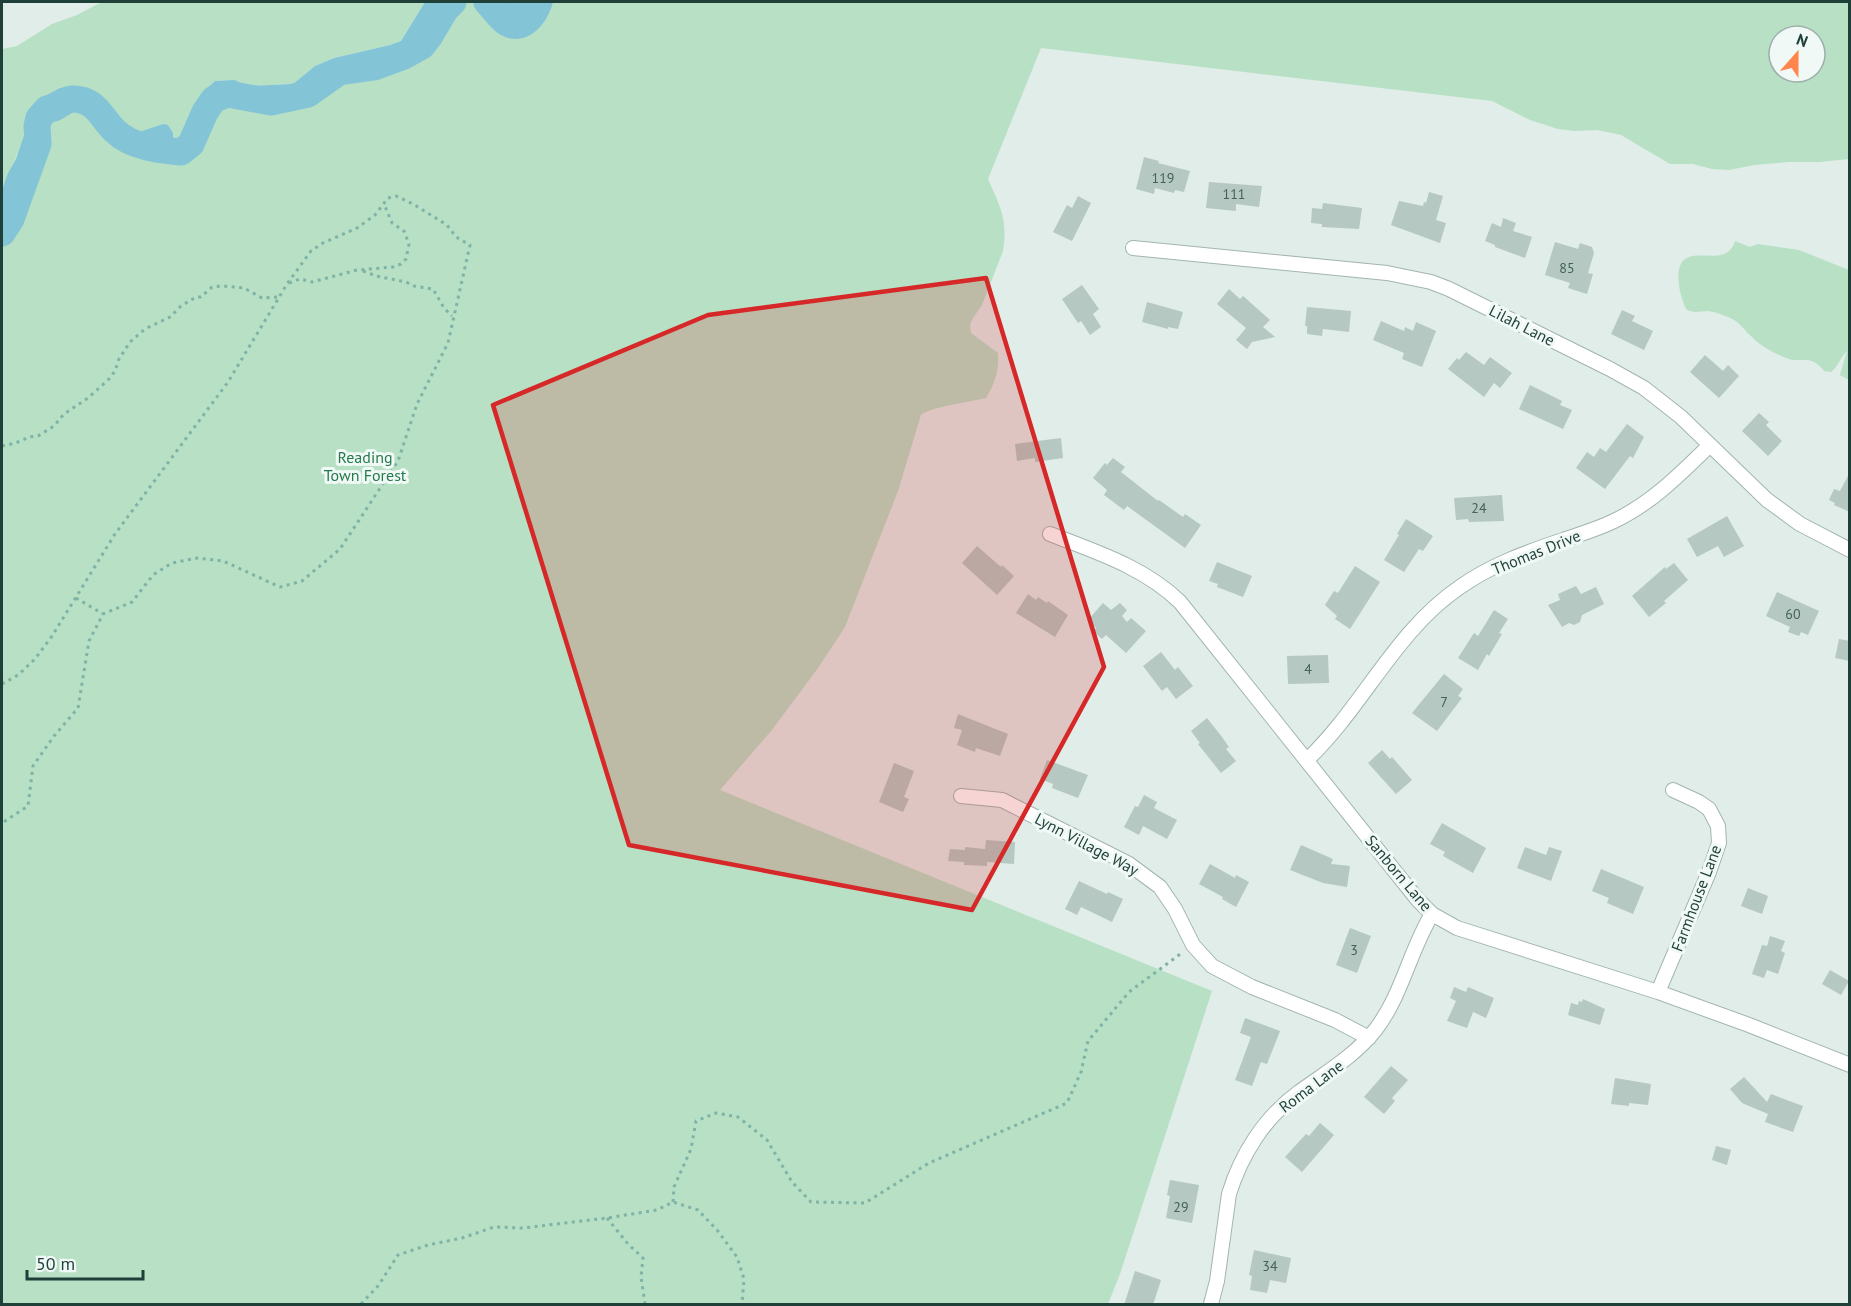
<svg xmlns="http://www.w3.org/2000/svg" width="1851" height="1306" font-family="'PT Sans',sans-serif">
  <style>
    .green { fill: #b7e0c5; fill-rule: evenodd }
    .water { fill: #83c4d7 }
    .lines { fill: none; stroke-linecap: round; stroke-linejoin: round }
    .river { stroke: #83c4d7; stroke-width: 27 }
    .building { fill: #b5c8c1 }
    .street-casing { stroke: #a2b5b0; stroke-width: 16 }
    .path { stroke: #7eb3a6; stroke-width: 3; stroke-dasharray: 3 4.5; stroke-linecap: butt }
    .street { stroke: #fff; stroke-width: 14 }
    .marked { fill: #d62828; fill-opacity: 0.2; stroke: #d62828; stroke-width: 4.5; stroke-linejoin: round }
    .labels { text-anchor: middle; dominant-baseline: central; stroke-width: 6; stroke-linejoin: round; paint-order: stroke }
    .number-label { font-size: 14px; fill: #44615b }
    .street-label { font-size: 16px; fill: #1f3f39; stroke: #f1f9f6 }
    .park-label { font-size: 16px; fill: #257a4c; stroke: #f1f9f6 }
  </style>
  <rect width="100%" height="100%" fill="#e0ede8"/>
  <!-- green -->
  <path class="green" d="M102 2H425L401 41 390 45 334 58 315 66 293 84 247 86 235 80 215 81 201 94 192 111 187 134 181 143H176L173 133 163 124 134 134 119 123 103 101 89 88 76 86 60 88 25 123C25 145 9 170 2 190V49L17 46 52 24 77 15Z
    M453 2H487L507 23 538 4 539 2H1849V159L1819 162H1788L1754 165 1729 170 1712 169 1693 164H1670L1621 135 1597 130 1574 131 1558 129 1530 120 1492 101 1041 48 988 179C1000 207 1008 218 1003 251L982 305 973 318 970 325 971 333 998 353C999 371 995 383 986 398 970 402 930 407 921 415L898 491 845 627 818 668 772 730 720 790 1212 991 1120 1274 1108 1304H2V233L11 219 38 144 37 126 43 111 51 109 67 99 80 100 94 106 114 130 181 152 198 130 205 112 214 99 228 94 243 96 308 94 339 72 374 67 404 56 422 46 429 37 445 10ZM1779 36H1815V72H1779Z
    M1735 241 1750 247 1758 244 1799 250 1849 270V380L1840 375 1847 351C1840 357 1839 366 1831 372L1824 371C1811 353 1800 364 1786 358 1774 353 1760 346 1751 336 1745 331 1741 324 1734 320 1727 316 1716 312 1708 311 1699 311 1694 314 1686 309 1680 296 1671 263 1689 257 1704 252 1728 264 1735 241Z"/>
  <!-- water -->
  <path class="water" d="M425 2H453L445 10 429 37 422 46 404 56 374 67 339 72 308 94 272 102 228 94 214 99 205 112 191 144 181 152C159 150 131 147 115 131 103 120 98 104 81 100 63 95 60 110 46 109L39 118 37 126 38 144 11 219 2 233V190L8 173 16 159 25 132 28 114 45 96 60 88 76 86 89 88 103 101 119 123 133 134 163 124 168 125 173 133 174 141 181 143 187 134 192 111 201 94 215 81 235 80 247 86 293 84 315 66 334 58 390 45 401 41Z
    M487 2H539C535 14 523 32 507 23 500 19 493 8 487 2Z"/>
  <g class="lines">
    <!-- river -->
    <path class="river" d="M487 2C493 8 500 19 507 23 523 32 535 14 539 2
      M2 233 11 219 38 144 37 126 39 118 47 109C60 110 63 95 81 100 98 104 103 120 115 131 131 147 159 150 181 152L191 144 205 112 214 99 228 94 271 102 308 94 339 72 374 67 404 56 422 46 429 37 445 10 453 2"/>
  </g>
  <!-- building -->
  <path class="building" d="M1144 157 1159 161 1158 163 1190 171 1184 192 1175 190 1174 193 1155 188 1154 194 1136 189Z
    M1209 182 1262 186 1259 207 1236 204V211L1206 208Z
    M1429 192 1443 196 1436 220 1446 223 1440 243 1391 225 1399 201 1423 206 1424 202 1426 203Z
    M1078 196 1091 203 1072 241 1053 232 1067 205 1072 208Z
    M1323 203 1362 208 1359 229 1322 227V224L1311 223 1312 208 1322 209Z
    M1503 218 1516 223 1513 231 1532 237 1525 258 1495 247V245L1485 241 1492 223 1501 227Z
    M1555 242 1578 249 1580 243 1592 247 1594 253 1588 273 1593 274 1587 294 1568 288 1570 283 1545 275Z
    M1082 285 1099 309 1093 314 1101 327 1090 335 1081 321 1078 323 1062 299Z
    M1229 289 1240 299 1243 296 1270 320 1263 327 1275 337 1252 342 1247 349 1236 340 1246 328 1217 304Z
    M1147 302 1183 312 1178 329 1168 327V329L1142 322Z
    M1307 307 1351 311 1349 332 1323 329 1322 336 1307 334V326H1305Z
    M1622 310 1635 316 1632 321 1653 331 1644 350 1611 334Z
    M1381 321 1404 331 1405 327 1413 331 1416 322 1436 331 1422 367 1402 359 1404 353 1373 340Z
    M1466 352 1484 365 1490 357 1512 373 1500 388 1494 383 1484 397 1448 369 1457 358 1459 360Z
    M1705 355 1723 371 1728 365 1739 376 1719 398 1690 372Z
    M1530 385 1562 401 1560 405 1572 410 1563 429 1519 409Z
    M1759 413 1769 422 1766 425 1782 441 1768 456 1742 431Z
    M1627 424 1644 437 1633 458 1630 456 1605 489 1576 468 1587 452 1594 457 1600 448 1606 452Z
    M1061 438 1063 458 1035 462V458L1017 461 1015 444Z
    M1113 458 1125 467 1121 472 1158 501 1159 500 1183 517 1185 514 1201 525 1185 548 1127 506 1124 510 1104 495 1107 490 1093 478 1105 463 1107 465Z
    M1850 472V512L1834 505 1835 503 1829 500 1834 489 1840 491Z
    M1502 495 1504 521 1469 522 1468 519 1456 520 1454 498Z
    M1727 516 1744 546 1724 557 1718 546 1697 557 1687 539Z
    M1406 519 1433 536 1423 551 1419 549 1404 572 1384 560 1399 535 1397 534Z
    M977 546 1001 567 1002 565 1014 576 997 595 962 563Z
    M1217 562 1252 576 1243 597 1217 587 1218 584 1209 581Z
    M1674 563 1688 580 1664 601 1666 603 1649 617 1632 596 1665 567 1666 569Z
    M1355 566 1380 582 1350 629 1335 619 1337 616 1325 605 1334 591 1338 593Z
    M1576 586 1581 594 1596 587 1604 604 1582 615 1580 622 1574 625 1569 623 1562 627 1548 605 1560 600 1558 594Z
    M1777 592 1819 611 1808 635 1801 632 1799 636 1788 632 1790 627 1766 616Z
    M1028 594 1036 600 1038 597 1047 603 1048 601 1068 615 1055 637 1016 613Z
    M1103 603 1111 610 1120 603 1127 610 1122 616 1127 622 1131 618 1146 631 1126 653 1106 635 1102 639 1093 631 1096 628 1088 620Z
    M1494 610 1508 619 1499 633 1502 634 1489 656 1487 654 1478 670 1458 658 1474 633 1478 636Z
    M1839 639 1850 641V661L1835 658Z
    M1161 652 1175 670 1178 667 1193 686 1176 699 1167 687 1162 691 1143 666Z
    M1328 655 1329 683 1288 684 1287 656Z
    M1444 674 1463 689 1458 696 1462 698 1437 731 1412 713Z
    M958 714 1008 734 1000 756 976 748 975 752 957 745 962 730 954 728Z
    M1207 718 1222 737 1229 747 1226 749 1236 761 1221 773 1198 744 1200 743 1191 731Z
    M1382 750 1390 759 1392 757 1412 780 1396 794 1368 763Z
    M1047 760 1088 775 1078 798 1052 788 1053 784 1040 779Z
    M894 763 914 771 904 797 909 799 903 812 879 802Z
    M1144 795 1157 802 1154 808 1177 820 1167 839 1143 826 1139 835 1124 827 1135 806 1138 807Z
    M1442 823 1486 848 1473 873 1443 856 1445 852 1430 844Z
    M986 840 1015 842 1014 864 987 862V866L964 865V862L948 861 950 849 965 850V847L985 849Z
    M1301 845 1333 859 1331 864 1350 866 1347 887 1323 883 1290 870Z
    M1525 847 1546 855 1549 847 1562 851 1551 881 1517 868Z
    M1210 864 1235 878 1236 875 1249 882 1236 907 1222 899 1223 897 1199 884Z
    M1601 869 1644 887 1633 914 1607 903 1609 898 1592 891Z
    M1079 881 1107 894 1108 892 1123 899 1112 922 1081 907 1077 915 1065 909Z
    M1748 888 1768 896 1762 914 1741 906Z
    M1350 928 1371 936 1357 973 1336 965Z
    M1770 936 1785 941 1781 951 1785 953 1778 974 1767 970 1764 978 1752 974 1762 945 1767 946Z
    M1830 970 1849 981 1841 995 1822 984Z
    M1454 987 1466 992 1468 987 1494 998 1486 1018 1473 1012 1467 1028 1447 1021 1456 1001 1450 998Z
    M1583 999 1605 1009 1600 1025 1568 1015 1571 1003 1578 1005 1579 1001 1582 1002Z
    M1245 1018 1280 1031 1267 1064 1261 1062 1252 1086 1235 1080 1251 1037 1240 1033Z
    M1391 1066 1408 1080 1392 1098 1395 1101 1384 1114 1364 1097Z
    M1744 1077 1767 1102 1771 1094 1803 1106 1793 1132 1765 1122 1768 1114 1742 1103 1730 1089Z
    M1615 1078 1651 1084 1648 1105 1629 1103V1106L1611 1104Z
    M1320 1123 1334 1135 1302 1172 1285 1157 1306 1134 1309 1136Z
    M1716 1146 1731 1150 1727 1165 1712 1160Z
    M1170 1180 1199 1185 1192 1223 1166 1218 1170 1196 1167 1195Z
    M1254 1250 1291 1258 1286 1283 1270 1280 1267 1293 1250 1290 1252 1276 1249 1275Z
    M1135 1271 1161 1280 1153 1305H1124Z"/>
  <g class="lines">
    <!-- street casing -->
    <g class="street-casing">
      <path id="street" d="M1133 248 1387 273 1431 282 1449 289 1610 369 1644 388 1681 417 1767 500 1800 524 1850 550
        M1050 534C1096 552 1144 567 1180 602L1417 899 1432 914 1457 928 1658 992 1749 1025 1850 1065
        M1307 760C1363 707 1395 631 1460 587 1491 565 1527 552 1563 540 1580 534 1598 529 1614 521 1652 503 1680 474 1710 445
        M961 796 1002 800 1129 864 1160 887 1175 909 1193 945 1212 966 1252 987 1335 1020 1369 1038
        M1658 992 1709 872 1719 843 1718 826 1709 809 1699 802 1673 790
        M1211 1304 1217 1281 1229 1194C1241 1155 1264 1118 1298 1093 1325 1073 1354 1057 1376 1029 1402 995 1410 950 1432 914"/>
    </g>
    <!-- path -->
    <path class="path" d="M363 271 376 276 406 282 414 286 433 289 444 308 452 316
      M289 283 300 279 312 282 357 270 393 267 401 264 406 259 409 244 404 231 392 223 384 204
      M2 446 16 443 29 437 38 436 54 426 64 414 88 398 109 379 115 371 119 359 130 342 145 329 170 317 181 306 196 297H201L212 287 223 286 244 288 262 298 279 297
      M76 598 103 614
      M2 684 18 675 35 659 52 636 115 534 228 382 287 284 311 251 323 243 357 228 375 215 388 198 396 196 413 204 447 225 456 237 470 245 448 343 417 404 398 461 340 549 302 581 280 587 223 561 197 558 172 563 153 575 132 602 103 614 89 641 78 708 54 736 33 766 28 806 2 823
      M673 1202 674 1187 691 1149 696 1121 716 1113 738 1117 767 1140 792 1182 811 1202 865 1203 929 1163 1067 1103 1081 1072 1088 1041 1129 992 1183 952
      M607 1218 628 1244 643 1258 641 1277 645 1304
      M361 1304 378 1286 398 1255 428 1245 462 1238 494 1227 523 1228 607 1218 657 1210 673 1202 698 1210 717 1230 737 1257 744 1279 742 1304"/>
    <!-- street -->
    <use href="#street" class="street"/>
  </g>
  <!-- marked area -->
  <path class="marked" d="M986 278 1104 667 972 910 629 845 493 405 708 315Z"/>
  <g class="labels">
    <!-- number labels -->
    <g class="number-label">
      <text x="1163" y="178">119</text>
      <text x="1234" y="194">111</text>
      <text x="1567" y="268">85</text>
      <text x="1479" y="508">24</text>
      <text x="1793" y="614">60</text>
      <text x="1308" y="669">4</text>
      <text x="1444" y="702">7</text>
      <text x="1354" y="950">3</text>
      <text x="1181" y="1207">29</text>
      <text x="1270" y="1266">34</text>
    </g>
    <!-- street labels -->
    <g class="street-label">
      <text transform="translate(1522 325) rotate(27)">Lilah Lane</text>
      <text transform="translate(1536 552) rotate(-22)">Thomas Drive</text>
      <text transform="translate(1087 844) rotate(28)">Lynn Village Way</text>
      <text transform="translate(1399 873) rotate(50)">Sanborn Lane</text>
      <text transform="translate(1696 898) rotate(-69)">Farmhouse Lane</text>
      <text transform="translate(1311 1086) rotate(-37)">Roma Lane</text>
    </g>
    <!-- park labels -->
    <g class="park-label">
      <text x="365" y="457">Reading<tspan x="365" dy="18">Town Forest</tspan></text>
    </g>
  </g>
  <!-- border -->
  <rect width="1851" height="1306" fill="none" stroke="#1f3f39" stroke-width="6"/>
  <!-- north arrow -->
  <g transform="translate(1797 54) rotate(21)"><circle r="28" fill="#f1f9f6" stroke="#9dafaa" stroke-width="1.5"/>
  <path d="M0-4.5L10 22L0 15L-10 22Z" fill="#ff854c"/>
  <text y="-9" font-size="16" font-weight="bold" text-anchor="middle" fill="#1f3f39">N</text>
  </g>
  <!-- scale -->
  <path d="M27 1270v9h116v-9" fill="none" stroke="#1f3f39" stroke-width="3"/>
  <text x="36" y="1270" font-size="18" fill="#1f3f39" stroke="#f1f9f6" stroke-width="4.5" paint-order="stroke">50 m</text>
</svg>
